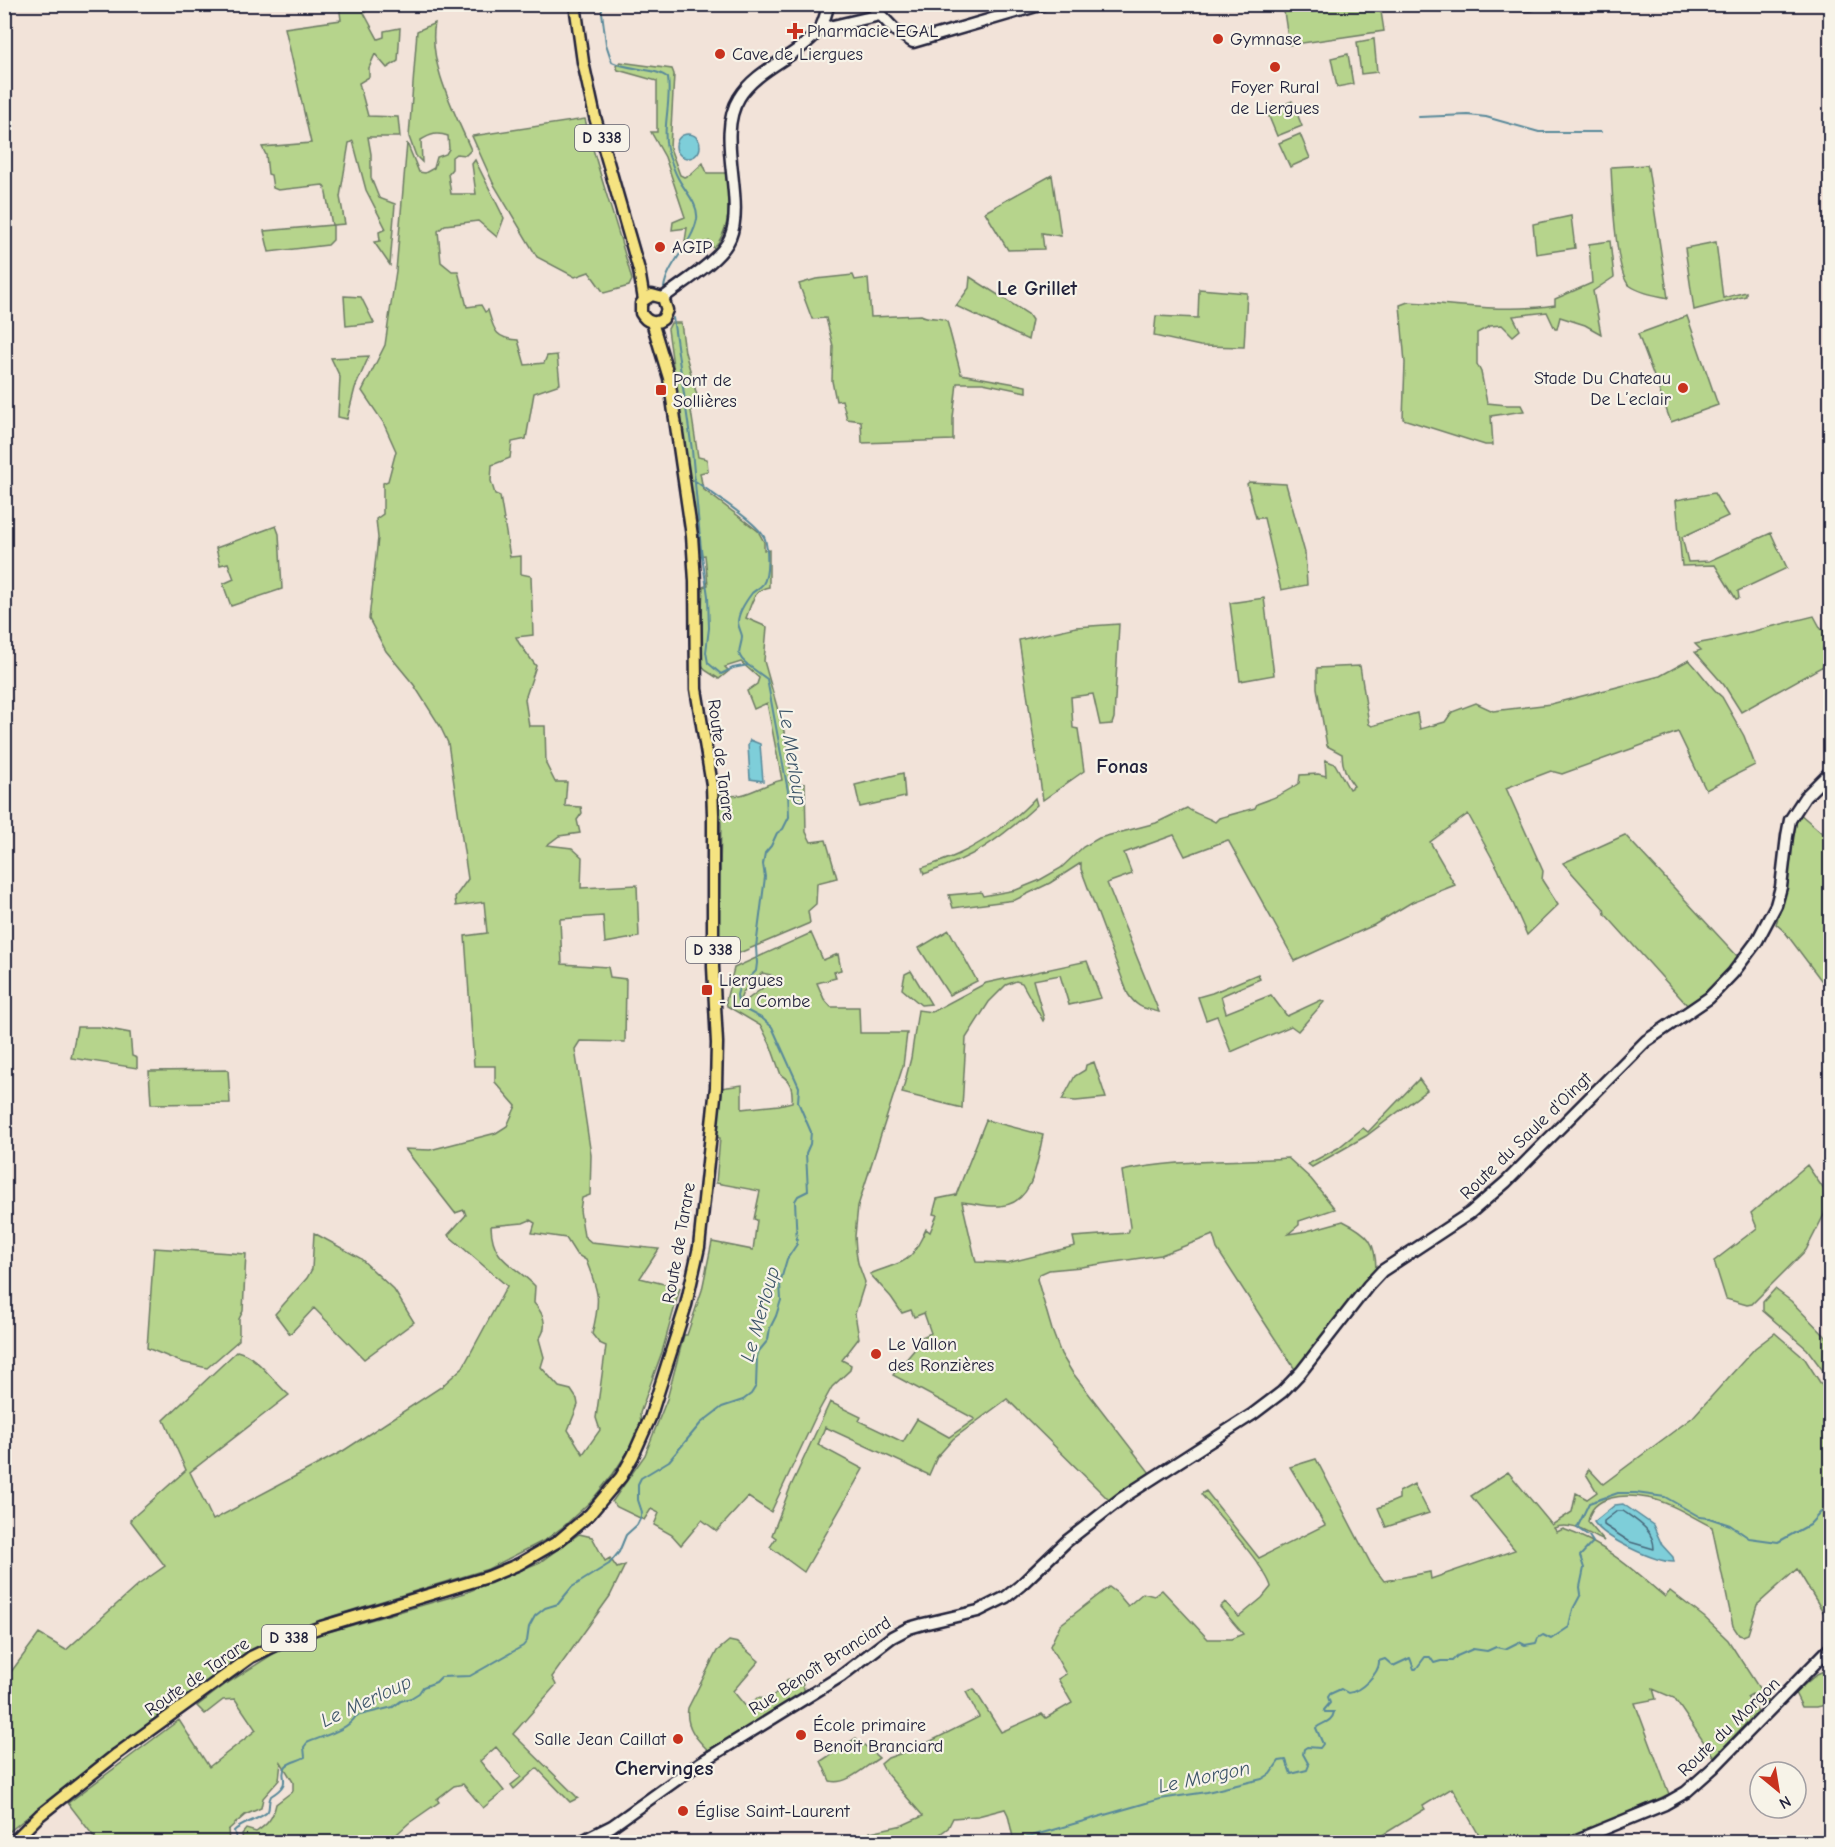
<svg xmlns="http://www.w3.org/2000/svg" width="1835" height="1847" font-family="'Comic Neue',sans-serif">
  <style>
    .green { fill: #b6d48c; stroke: #6c7b64; stroke-width: 1.5; fill-rule: evenodd }
    .water { fill: #7eced9; stroke: #59899a; stroke-width: 1.5 }
    .lines { fill: none; stroke-linecap: round; stroke-linejoin: round }
    .shore { stroke: #47677a; stroke-width: 1.5 }
    .stream { stroke: #59899a; stroke-width: 2 }
    .secondary-casing { stroke: #22223b; stroke-width: 15 }
    .primary-casing { stroke: #22223b; stroke-width: 15 }
    .secondary { stroke: #f7f3e8; stroke-width: 10 }
    .primary { stroke: #f5e381; stroke-width: 10 }
    .poi-dot { fill: #c8321e; stroke: #f7f3e8; stroke-width: 2 }
    .labels { text-anchor: middle; dominant-baseline: central; stroke-width: 4.5; stroke-linejoin: round; paint-order: stroke }
    .shield { fill: #f7f3e8; stroke: #62616f; stroke-width: 1.5 }
    .shield-label { font-size: 16px; font-weight: bold; fill: #22223b }
    .poi-label { font-size: 18px; fill: #22223b; stroke: #f7f3e8; text-anchor: start }
    .street-label { font-size: 18px; fill: #22223b; stroke: #f7f3e8 }
    .neighbourhood-label { font-size: 20px; font-weight: bold; fill: #22223b; stroke: #f7f3e8 }
    .water-label { font-size: 20px; font-style: italic; fill: #3e566a; stroke: #f7f3e8 }
    .quarter-label { font-size: 21px; font-weight: bold; fill: #22223b; stroke: #f7f3e8 }
  </style>
  <rect width="100%" height="100%" fill="#f2e3d9"/>
  <filter id="ink" filterUnits="userSpaceOnUse"><feTurbulence type="fractalNoise" baseFrequency=".0167" numOctaves="2"/><feDisplacementMap in="SourceGraphic" scale="12" xChannelSelector="R" yChannelSelector="G"/><feConvolveMatrix kernelMatrix="1 2 1 2 8 2 1 2 1" color-interpolation-filters="sRGB"/></filter>
  <g filter="url(#ink)">
    <!-- green -->
    <path class="green" d="M339 4 373 5 364 13 378 39 384 37V31L400 28 398 61 387 68 375 54 369 68V77L359 83 368 116 398 117 400 137H368L371 154V178L379 198 395 204 390 265 374 242 380 241 379 232 386 229 366 190 353 141 349 143 340 197 345 224 333 225V240L328 245 269 252 264 231 332 225 325 188 323 185 278 190 273 188 271 175 268 174 266 155 262 147 311 143 285 28 341 20Z
      M1283 5H1380L1384 31 1289 45Z
      M435 23C427 61 456 115 471 150L466 155 456 154 452 157V169L448 174 451 194H476L472 164 475 160 504 218 497 237 478 221 445 225 438 231 441 262 452 271H458L467 307 481 305 485 312 488 310C494 330 495 339 518 340L525 365 544 363 547 356 557 355 560 384 534 393 526 439 512 442 510 458 492 465 491 481 495 494 500 496 510 557 521 556V574L531 576 533 635 516 637 519 643 536 666 525 699 529 726H545L546 764 555 782H567L565 806 581 807 582 813 577 820 580 833 559 836 547 845 572 848 582 857 581 888 637 885 639 937 605 943 603 916 560 919 562 964 608 967 610 977 626 979 625 1042 580 1041 575 1049 591 1155 590 1195 582 1198 580 1210 584 1236 591 1242 659 1249 640 1278 680 1288 662 1352 640 1413 641 1425 629 1450 613 1474 592 1500 564 1526 545 1540 488 1569 333 1616 272 1641 235 1662 109 1752 5 1835V1680L39 1634 66 1650 138 1585 165 1566 130 1520 186 1470 164 1420 237 1351C258 1356 272 1381 289 1395L190 1472 213 1520 343 1451 441 1387 463 1367 507 1286 448 1235 466 1215 464 1210 455 1213 405 1149 430 1150 496 1133 507 1126 516 1106 495 1082V1066H474L465 936 487 933 484 902 456 906 455 897 468 879 448 743 440 726 414 685 386 651 369 619 378 538 376 519 383 514V483L388 481 396 451 383 422 362 391 385 345 396 271 407 143 419 172 425 173 434 168 437 157 446 154 449 149 448 136C437 132 431 134 421 140L422 162 416 156 409 137 417 31ZM530 1220 535 1223 532 1233 566 1238 576 1254 586 1260C599 1293 601 1299 592 1334L599 1343 606 1346 596 1418 600 1430 583 1454 568 1430 578 1405 577 1399 571 1390 559 1387 541 1367 544 1357 539 1339C549 1326 544 1314 534 1303L535 1286C514 1264 492 1262 491 1226L523 1223Z
      M1374 39 1377 72 1361 74 1357 42Z
      M1348 54 1353 84 1337 87 1331 58Z
      M620 62 672 69 674 74 670 148 680 175 684 177 690 175 703 163 707 173H726C729 203 733 223 714 249L709 241 699 248 685 241 687 228 672 230 673 222 685 217 665 157 651 132H657V81L618 70 616 66Z
      M1292 101 1302 126 1277 136 1267 112Z
      M585 119C598 173 618 226 632 280L629 286 604 293 589 272 575 277 537 257 493 183 472 136Z
      M1300 134 1310 158 1290 167 1279 143Z
      M1647 165 1648 168 1668 298C1655 295 1640 293 1629 285 1615 273 1612 188 1611 167Z
      M1052 175 1061 236 1042 233 1044 249 1008 250 985 212Z
      M1571 216 1575 248 1536 254 1533 224Z
      M1610 241 1614 277 1593 291 1601 334 1585 325 1560 317 1557 329H1555L1547 312 1513 316 1520 330 1513 336 1502 325 1490 326 1477 333V364L1481 372 1487 403 1507 405H1521L1524 411 1491 416 1493 445H1485L1403 419 1405 363 1400 305 1408 302C1456 304 1507 313 1555 305V299L1592 283 1589 244Z
      M1716 242 1723 298 1746 292V296L1694 310 1685 248Z
      M853 275 855 280 868 278 871 317 921 315C929 320 940 316 947 321L961 374 1026 386V392L983 383H957L953 418V440L862 443 861 421 847 419 842 400 836 401 832 381 833 346 826 318 812 319 799 284 816 279Z
      M970 277 1028 314 1032 320 1028 340 956 306 969 288Z
      M1199 289 1247 293 1244 347 1200 346 1154 336 1156 316 1198 318Z
      M344 296 361 297 374 323 346 326Z
      M1687 316 1718 405 1671 422 1638 334Z
      M671 323H681L685 352 698 399 690 404 698 457 707 459 708 471 700 473 703 489 758 531 764 542V550H769V587C753 589 751 606 746 618L767 627 764 661 791 756 789 782 805 784 806 832 811 842 826 840 837 878 817 883 816 904 808 911 810 923 723 960 718 956 721 825 719 794C745 801 759 785 782 780L767 703 754 709 747 691 757 684 759 678 741 662 725 667 729 671 719 679 705 670 700 661 703 587 708 585 705 555 699 556 668 329Z
      M369 356 355 388 347 419 338 417 340 377 331 358Z
      M1249 482 1286 484 1305 553 1307 585 1281 590 1264 518H1256L1247 484Z
      M1714 493 1728 516 1682 537 1688 562 1709 561 1771 533 1787 568 1738 591 1739 598 1736 599 1715 565 1682 566 1676 500Z
      M276 526 279 534 282 589 231 606 223 584 234 579 228 563 220 565 216 548Z
      M1264 598 1274 675 1240 681 1230 603Z
      M1814 616 1821 629 1826 631 1827 656 1830 657V689L1823 666 1741 712 1724 685 1695 652 1701 650 1695 644 1722 639Z
      M1119 624 1114 718 1112 724 1100 725 1093 694 1071 697 1073 728 1078 729 1084 771 1043 800 1019 640 1076 627Z
      M1689 660C1699 670 1712 689 1722 697L1744 736 1755 765 1706 790 1678 732 1562 774 1551 771 1506 788 1543 871 1542 880 1558 905 1527 935 1498 869 1468 814 1430 842 1455 885 1412 902 1374 925 1295 961 1228 840 1185 856 1174 835 1124 853 1132 874 1107 883 1159 1012C1144 1008 1137 1008 1128 994L1081 869V863L1050 883 1015 900 953 908 949 895 981 892 983 896 1016 890 1038 881 1061 868 1083 847 1099 838 1156 823 1187 808C1196 815 1206 816 1215 822L1219 818 1255 808 1257 804C1272 799 1286 793 1299 783L1300 775 1318 774 1326 776 1325 760 1335 764 1349 789 1354 786C1346 776 1342 767 1342 754L1327 746 1317 688V668L1360 666 1369 724 1372 726 1417 713 1420 729 1445 722 1452 712 1476 703 1493 711 1551 704 1660 676Z
      M903 773 905 797 860 807 855 785Z
      M1035 798 1037 805C998 841 975 857 924 874L922 868C936 863 950 859 963 852 987 840 1017 818 1035 798Z
      M1799 813 1830 840V992L1785 932 1776 924 1785 896 1789 854 1793 828Z
      M1625 835 1739 958 1705 995 1688 1006 1605 914 1604 909 1563 863Z
      M949 930 977 981 949 995 919 948Z
      M811 933 823 960 838 954 841 970 834 972 836 978 817 983 824 999 831 1007H859L860 1033H907L903 1066 858 1206 855 1236 856 1251 858 1263 865 1282 855 1314 859 1338 842 1360 851 1365 850 1370 832 1387 816 1416 771 1512 748 1497 717 1531 702 1520 681 1545 672 1535 654 1525 659 1513 651 1509 644 1520 617 1507 612 1502 645 1455 667 1399 684 1335H687L702 1290 712 1242 753 1250 757 1220 754 1219 760 1191 716 1183 720 1138 716 1137 721 1088 742 1085V1109L779 1105 792 1102C793 1090 791 1081 781 1075L770 1044 761 1026 727 1006 726 1000 734 968ZM762 973 771 975 764 987 744 1002 740 1000 743 992Z
      M1087 961 1101 998 1069 1005 1060 975 1033 980 1044 1019 1043 1021 1022 983 1016 981 1006 985 989 1002 966 1038 962 1108 902 1093 911 1058 918 1010 932 1012 986 983Z
      M911 971 931 1004 921 1005 902 989 905 974Z
      M1258 974 1260 979 1221 996 1226 1013 1271 995 1287 1016 1321 1000 1324 1002 1298 1031 1291 1026 1231 1052 1217 1016 1206 1020 1198 997 1212 993Z
      M77 1027H99L130 1033 132 1056 137 1058V1068L71 1058Z
      M1094 1062 1106 1098 1076 1101 1062 1100 1075 1076 1085 1070 1086 1065Z
      M228 1070 230 1103 151 1104 149 1071Z
      M1419 1079 1427 1090 1366 1136 1312 1167 1308 1164 1338 1148 1363 1128 1368 1132Z
      M986 1120 1043 1135C1037 1161 1034 1204 1000 1206 988 1207 974 1203 962 1202L976 1262 1007 1263 1075 1246 1073 1237 1128 1233 1130 1227 1122 1171C1176 1159 1232 1162 1288 1158L1311 1179 1335 1209 1299 1221V1225L1288 1234 1307 1231 1343 1221C1369 1234 1376 1242 1376 1271L1296 1371 1217 1249 1213 1235 1161 1255 1081 1267 1049 1270 1040 1274 1037 1279 1052 1330 1061 1354 1072 1372 1150 1473 1110 1501 1007 1399 953 1439 937 1457 929 1475 825 1427 818 1445 863 1469 804 1572 770 1547 776 1538 772 1535 790 1488 830 1402 861 1417 859 1421 903 1442 917 1419 949 1437 975 1419 893 1375 921 1342 920 1338 931 1333 924 1313 914 1317 911 1310 902 1313 891 1297 870 1274C906 1259 909 1267 926 1229L930 1232 937 1215 933 1214 937 1199 956 1195Z
      M1807 1165 1827 1194 1829 1205 1806 1250 1752 1304 1747 1305 1726 1299 1714 1261 1757 1228 1751 1213Z
      M314 1233 360 1258 394 1290 414 1322 364 1359 314 1308 290 1334 275 1314 307 1278 312 1269Z
      M154 1248 246 1254 243 1311 239 1319V1340L207 1368 181 1362 147 1348Z
      M1775 1289 1791 1301 1828 1339 1830 1337V1380L1807 1349 1763 1311V1302Z
      M1775 1333 1805 1359 1830 1398V1522L1829 1524 1830 1526V1623L1797 1569 1757 1605 1748 1634 1743 1636 1739 1635 1733 1626 1712 1527C1692 1517 1670 1502 1648 1498 1626 1494 1591 1494 1588 1522L1604 1541C1589 1534 1571 1521 1554 1528L1557 1532 1563 1529C1602 1542 1634 1570 1665 1597L1670 1591 1704 1617 1728 1640 1768 1702 1760 1708 1752 1694 1747 1697 1757 1712 1714 1757 1674 1698 1653 1689 1656 1699 1635 1703 1669 1794 1600 1826 1556 1842H1483L1452 1788 1423 1806 1425 1809 1371 1842H1014L1008 1815 1005 1809 978 1816 953 1818 948 1828 929 1842C909 1839 890 1843 871 1836L870 1832 903 1825 923 1816 886 1773 881 1764 888 1758 919 1747 979 1717 966 1692 974 1689 1001 1732 1042 1714 1046 1718 1072 1703 1058 1679 1066 1674 1050 1646 1060 1625 1109 1587 1117 1593 1128 1606 1143 1593 1154 1596 1162 1590 1208 1639H1231L1243 1634 1220 1607 1225 1602 1239 1617 1262 1598 1271 1587C1268 1570 1215 1511 1201 1494L1206 1491 1259 1558 1325 1525 1290 1467 1316 1459 1371 1564 1384 1581 1430 1572 1431 1579 1515 1550 1471 1496 1508 1472 1552 1525 1572 1512 1576 1493 1587 1499 1597 1492 1586 1474 1589 1469 1603 1484 1693 1417 1755 1348Z
      M1414 1484 1429 1513 1386 1527 1378 1508 1399 1499V1492Z
      M579 1534 592 1537 605 1561 610 1558 617 1568 625 1565 610 1596 552 1677 556 1685 513 1734 578 1798 570 1802 537 1768 514 1789 511 1785 521 1777 496 1747 480 1761 504 1791 483 1808 463 1784 454 1786 437 1799 439 1802 409 1823 388 1842H243L242 1834 246 1829 256 1832C268 1824 273 1818 276 1804L293 1791V1782L281 1762 279 1780 263 1798 261 1808 245 1815 228 1830 229 1842H98L68 1803 179 1720 209 1767 256 1730 235 1699 223 1700 205 1714 197 1706 226 1684 273 1654 304 1639 465 1593 540 1562Z
      M729 1641 738 1643 759 1661 733 1691 747 1708 757 1698 769 1699 782 1688 788 1679 802 1681 805 1693 710 1752C697 1740 685 1727 688 1708L717 1651Z
      M1830 1668V1704L1817 1707H1802L1795 1693 1817 1674Z
      M856 1738 879 1758C866 1766 846 1786 830 1781L821 1761Z"/>
    <!-- water -->
    <path class="water" d="M676 146a12 12 0 1 1 24 0a12 12 0 1 1-24 0Z
      M750 740 760 744 763 781 750 779 748 745Z
      M1623 1504 1653 1525 1662 1545 1673 1557 1674 1562C1654 1562 1604 1538 1594 1522L1615 1505Z"/>
    <g class="lines">
      <!-- shore -->
      <path class="shore" d="M1617 1511H1623C1637 1521 1654 1530 1654 1549L1630 1542 1604 1525V1521Z"/>
      <!-- stream -->
      <path class="stream" d="M601 4 606 44 612 62C628 70 657 68 668 78 672 104 660 131 669 156 672 163 674 171 678 178 684 190 699 204 697 219 692 245 667 264 664 288
        M1419 117 1468 115 1486 117 1539 132H1601
        M694 480C709 492 759 523 765 539 768 550 769 575 763 584 760 588 755 590 752 593 746 601 738 612 738 622 738 627 741 631 742 636 742 649 733 653 747 664
        M237 1842 234 1831C241 1823 264 1818 268 1811 270 1806 268 1801 271 1796 295 1781 277 1777 286 1766 291 1761 299 1761 305 1757L304 1747 307 1743C322 1736 347 1731 356 1716L393 1707 401 1701 411 1698 419 1693 423 1687 436 1682 441 1677 470 1676 523 1646 527 1641 529 1627 535 1616 545 1608 558 1604 572 1587 609 1564 619 1552 626 1535 637 1525 640 1519 642 1512 638 1500V1484L641 1478 669 1461 701 1423 722 1407 743 1400 751 1394 756 1386 757 1357 759 1351 768 1340 770 1328 776 1316 781 1300 780 1283 787 1259 797 1244 795 1201 798 1196 808 1191 806 1153 810 1144 811 1132 798 1102 799 1087 772 1027 763 1019 746 1010 738 1001 737 995 739 988 756 971 757 963 756 947 765 877 763 864 765 853 771 846 777 833 783 829 789 817 788 791 767 679 748 665 733 668 721 674 708 663 706 652 709 628 708 596 701 549 692 450 673 318
        M1011 1842 1160 1799 1207 1792 1262 1779 1270 1774 1279 1761 1286 1760 1291 1774 1307 1770 1309 1765 1303 1754 1304 1749 1307 1747 1320 1748 1323 1744 1316 1728C1322 1722 1332 1723 1334 1712H1325L1324 1710 1330 1703 1328 1697 1330 1694 1341 1689 1348 1693C1360 1692 1380 1673 1379 1661L1385 1659 1393 1666 1410 1658 1414 1669H1416L1425 1657H1430L1434 1663 1441 1661H1452L1457 1656 1473 1649 1487 1651 1496 1647 1505 1649 1519 1642 1525 1645 1536 1643 1538 1638 1543 1635 1551 1639 1569 1627 1573 1609 1581 1594 1580 1587 1584 1568 1580 1556 1593 1542 1589 1536 1577 1528 1589 1503 1618 1493H1636L1665 1497 1700 1517 1709 1518 1730 1525 1749 1538 1778 1542 1809 1525 1821 1512 1830 1509"/>
      <!-- secondary casing -->
      <g class="secondary-casing">
        <path id="secondary" d="M870 4 896 31 913 42 1043 4
          M1512 4H1530
          M820 29 880 15
          M663 298C682 283 721 260 730 238 746 199 715 136 739 98 757 68 798 57 819 30 824 24 826 12 829 4
          M580 1842 612 1826 700 1763 841 1676 892 1637 909 1628 923 1624 978 1611 1006 1597 1021 1585 1067 1541 1122 1498 1253 1414 1282 1392 1301 1372 1368 1286 1382 1271 1470 1213 1506 1182 1646 1041 1709 998 1733 973 1757 941 1776 905 1781 887 1787 836 1790 820 1805 797 1830 772
          M1572 1842 1665 1804 1686 1792 1713 1768 1830 1648"/>
      </g>
      <!-- primary casing -->
      <g class="primary-casing">
        <path id="primary" d="M575 4 583 62 595 117 639 270 644 300 641 304V313C646 322 655 325 663 319L667 310 663 298 652 295 644 300
          M13 1842 40 1815 117 1754 251 1657 293 1637 321 1627 488 1577 519 1564 557 1542 590 1514 621 1477 633 1456 650 1418 686 1305 699 1247 716 1087 717 1043 713 967V814L712 785 696 689 695 581 692 536 669 378 652 322"/>
      </g>
      <!-- secondary -->
      <use href="#secondary" class="secondary"/>
      <!-- primary -->
      <use href="#primary" class="primary"/>
    </g>
  </g>
  <!-- markers -->
  <g class="poi-dot">
    <path d="M792 22h6v6h6v6h-6v6h-6v-6h-6v-6h6z"/>
    <circle cx="1218" cy="39" r="6"/>
    <circle cx="720" cy="54" r="6"/>
    <circle cx="1275" cy="67" r="6"/>
    <circle cx="660" cy="247" r="6"/>
    <circle cx="1683" cy="388" r="6"/>
    <rect x="655" y="384" width="12" height="12" rx="3"/>
    <rect x="701" y="984" width="12" height="12" rx="3"/>
    <circle cx="876" cy="1354" r="6"/>
    <circle cx="801" cy="1735" r="6"/>
    <circle cx="678" cy="1739" r="6"/>
    <circle cx="683" cy="1811" r="6"/>
  </g>
  <g class="labels">
    <!-- shield labels -->
    <g class="shield">
      <rect x="575" y="125" width="54" height="26" rx="4.5"/>
      <rect x="686" y="937" width="54" height="26" rx="4.5"/>
      <rect x="262" y="1625" width="54" height="26" rx="4.5"/>
    </g>
    <g class="shield-label">
      <text x="602" y="138">D 338</text>
      <text x="713" y="950">D 338</text>
      <text x="289" y="1638">D 338</text>
    </g>
    <!-- poi labels -->
    <g class="poi-label">
      <text x="807" y="31">Pharmacie EGAL</text>
      <text x="1230" y="39">Gymnase</text>
      <text x="732" y="54">Cave de Liergues</text>
      <text x="1275" y="87" text-anchor="middle">Foyer Rural<tspan x="1275" dy="21">de Liergues</tspan></text>
      <text x="672" y="247">AGIP</text>
      <text x="1671" y="378" text-anchor="end">Stade Du Chateau<tspan x="1671" dy="21">De L’eclair</tspan></text>
      <text x="673" y="380">Pont de<tspan x="673" dy="21">Sollières</tspan></text>
      <text x="719" y="980">Liergues<tspan x="719" dy="21">- La Combe</tspan></text>
      <text x="888" y="1344">Le Vallon<tspan x="888" dy="21">des Ronzières</tspan></text>
      <text x="813" y="1725">École primaire<tspan x="813" dy="21">Benoit Branciard</tspan></text>
      <text x="666" y="1739" text-anchor="end">Salle Jean Caillat</text>
      <text x="695" y="1811">Église Saint-Laurent</text>
    </g>
    <!-- street labels -->
    <g class="street-label">
      <text transform="translate(721 760) rotate(83)">Route de Tarare</text>
      <text transform="translate(1526 1136) rotate(-44)">Route du Saule d'Oingt</text>
      <text transform="translate(679 1243) rotate(-80)">Route de Tarare</text>
      <text transform="translate(820 1666) rotate(-33)">Rue Benoît Branciard</text>
      <text transform="translate(197 1677) rotate(-35)">Route de Tarare</text>
      <text transform="translate(1729 1727) rotate(-44)">Route du Morgon</text>
    </g>
    <!-- neighbourhood labels -->
    <g class="neighbourhood-label">
      <text x="1037" y="288">Le Grillet</text>
      <text x="1122" y="766">Fonas</text>
    </g>
    <!-- water labels -->
    <g class="water-label">
      <text transform="translate(793 757) rotate(81)">Le Merloup</text>
      <text transform="translate(760 1314) rotate(-74)">Le Merloup</text>
      <text transform="translate(366 1701) rotate(-25)">Le Merloup</text>
      <text transform="translate(1204 1777) rotate(-12)">Le Morgon</text>
    </g>
    <!-- quarter labels -->
    <g class="quarter-label">
      <text x="664" y="1768">Chervinges</text>
    </g>
  </g>
  <!-- margin -->
  <rect width="1835" height="1847" fill="none" stroke="#f7f3e8" stroke-width="24"/>
  <rect x="12" y="12" width="1811" height="1823" fill="none" stroke="#22223b" stroke-width="2" filter="url(#ink)"/>
  <!-- north arrow -->
  <g transform="translate(1778 1790) rotate(150)"><circle r="28" fill="#f7f3e8" stroke="#a29fa3" stroke-width="1.5"/>
  <path d="M0-4.5L10 22L0 15L-10 22Z" fill="#c8321e"/>
  <text y="-9" font-size="16" font-weight="bold" text-anchor="middle" fill="#22223b">N</text>
  </g>
</svg>
